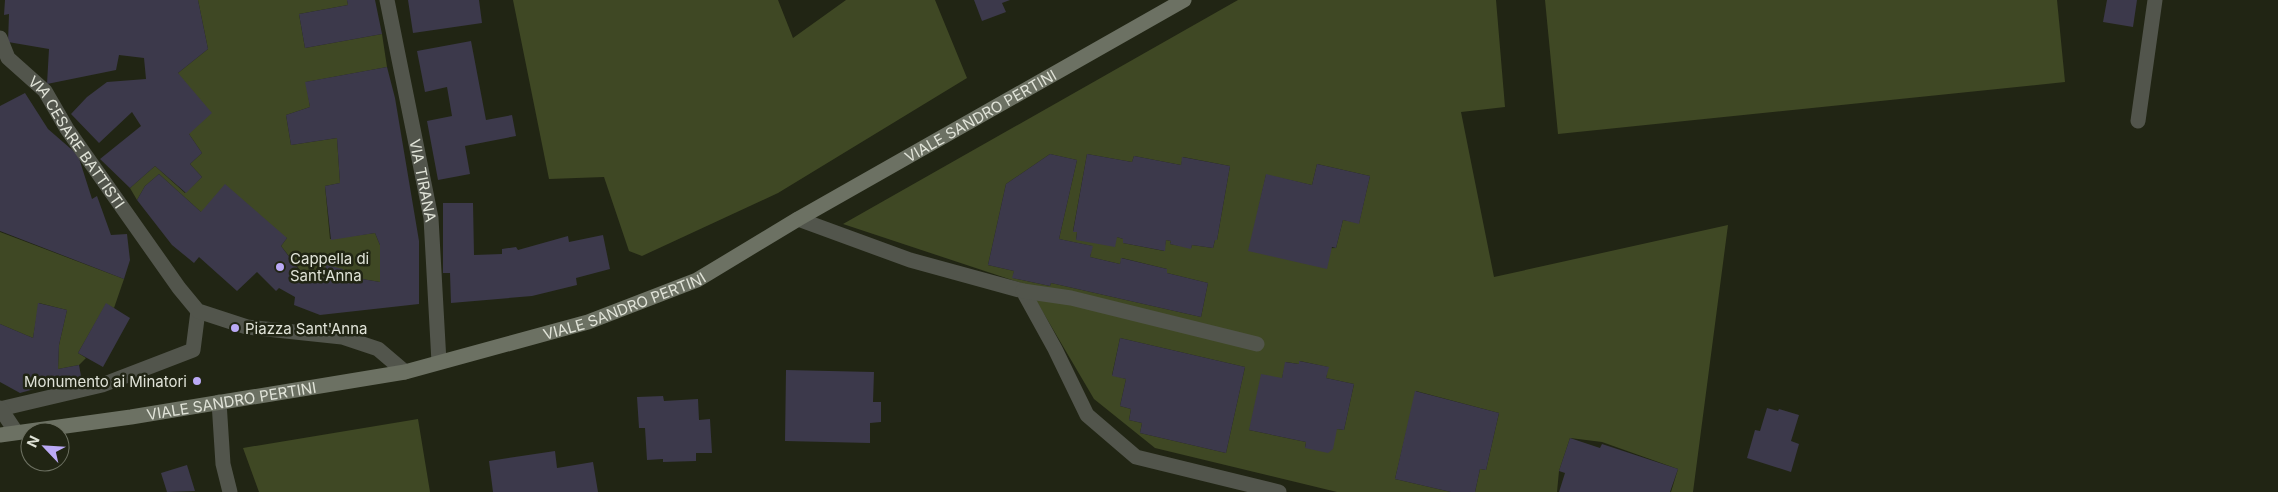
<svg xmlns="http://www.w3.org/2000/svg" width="2278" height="492" font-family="Inter,sans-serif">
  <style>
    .green { fill: #3f4824; fill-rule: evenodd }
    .building { fill: #3c394b }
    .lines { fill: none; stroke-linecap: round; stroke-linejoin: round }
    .lane { stroke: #52554c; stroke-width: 15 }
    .street { stroke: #52554c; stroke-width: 15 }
    .secondary { stroke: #6c7163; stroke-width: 15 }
    .poi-dot { fill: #bbaaf6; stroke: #212514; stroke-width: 2 }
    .labels { text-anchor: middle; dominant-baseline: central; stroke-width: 5; stroke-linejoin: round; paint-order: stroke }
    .street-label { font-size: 15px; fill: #e0e3d8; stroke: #212514 }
    .poi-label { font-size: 15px; fill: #e0e3d8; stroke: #212514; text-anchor: start }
  </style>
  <rect width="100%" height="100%" fill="#212514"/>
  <!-- green -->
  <path class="green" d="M198 0H347L348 5 299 14 305 48 382 34 387 67 306 82 310 107 286 115 291 145 337 138 340 183 325 186 330 239 375 233 380 245V282L344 276 342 269 323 280 297 274 300 270 281 246 287 238 201 212 159 174 145 186 137 200 130 188 155 166 185 193 202 177 190 164 202 153 189 134 178 73 208 49Z
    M513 0H778L793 38 846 0H935L967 78 778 193 642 256 629 251 604 177 549 179Z
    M1238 0H1496L1505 107 1461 112 1494 277 1728 225 1693 492H1671L1678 469 1602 442 1570 438 1559 471 1557 492H1475L1480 469 1486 470 1499 413 1416 391 1395 479 1451 492H1337L1155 448 1094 399 1027 285 843 224ZM1050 154 1077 160 1059 239 1092 246 1090 257 1120 264 1122 258 1167 269V273L1208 283 1201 317 1051 283 1050 286 1013 278 1014 271 988 265 1006 184ZM1087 154 1132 162 1134 156 1181 165 1183 157 1230 166 1217 240H1215L1213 248 1192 245 1191 248 1170 244 1171 241 1166 240 1164 251 1123 243V239L1117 237 1076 240 1077 232 1073 231ZM1317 164 1370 176 1359 223 1343 220 1336 248 1249 251 1266 175 1312 185ZM1120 338 1245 367 1226 453 1140 433 1142 423 1129 420 1131 409 1120 406 1126 379 1112 375ZM1300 361 1328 367 1326 378 1354 384 1344 430 1337 429 1305 448 1306 442 1249 430 1282 378 1286 362 1299 364Z
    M1545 0H2057L2065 82 1558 134Z
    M0 232 124 279 114 308 106 304 78 353 86 358 79 365 58 369 59 345 67 310 39 303 33 338 0 324Z
    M418 419 430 492H259L243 448Z"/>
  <!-- building -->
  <path class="building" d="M5 0H198L208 49 178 73 212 113 189 134 202 153 190 164 202 177 186 193 155 166 130 188 100 159 141 126 132 112 99 143 71 114 87 97 107 82 146 79 144 58 119 55 116 70 47 84 49 49 8 42 9 14 4 15Z
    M347 0H375L382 34 305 48 299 14 348 5Z
    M408 0H479L482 23 413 33Z
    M974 0H1010L1002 3 1006 12 982 21Z
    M2107 0H2137L2133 27 2103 22Z
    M471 41 486 120 512 115 516 136 465 146 470 174 438 180 427 121 452 116 447 87 425 92 417 51Z
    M387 67 395 98 419 241V304L320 315 294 305 295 297 279 288 276 291 257 272 237 291 199 257 194 263 172 245 137 200 145 186 159 174 201 212 225 184 287 238 281 246 300 271 297 274 323 280 326 265 343 269 344 276 380 282V245L375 233 331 240 325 186 340 183 337 138 291 145 286 115 310 107 305 82Z
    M25 93 48 129 78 155 92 199 97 196 111 235 127 234 130 260 124 279 0 231V106Z
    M1050 154 1077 160 1059 239 1093 246 1090 257 1120 264 1121 258 1167 269V273L1208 283 1201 317 1051 283 1050 286 1012 278 1014 271 988 265 1006 184Z
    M1087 154 1132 162 1134 156 1181 165 1182 157 1230 166 1217 240H1215L1213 248 1192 245 1191 249 1170 244 1171 241 1166 240 1165 251 1123 243V239L1117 237 1115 247 1076 240 1077 232H1073Z
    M1317 164 1370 176 1359 224 1343 220 1336 248 1332 247 1327 269 1248 251 1266 174 1312 185Z
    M443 203H473L474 255 502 254V249L516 247 518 250 568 236 569 242 603 235 610 269 576 278 577 285 532 296 451 303 450 273H443Z
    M38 303 67 310 59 345 58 369 79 365 81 376 20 393 0 382V324L33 338Z
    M106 303 130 318 103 367 78 353Z
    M1120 338 1245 367 1226 453 1140 433 1142 423 1129 420 1131 409 1120 406 1126 379 1112 376Z
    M1299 361 1329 367 1326 378 1354 384 1344 430 1337 429 1333 449 1328 453 1305 448 1306 442 1249 430 1261 374 1282 378 1285 362 1299 364Z
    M786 370 874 372 873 402H881V422L870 423V443L785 441Z
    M1415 391 1499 413 1486 470 1480 469 1475 492H1451L1395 479Z
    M663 396 664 401 698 399 699 420 710 419 712 453H696V461L663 462V459L647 460 645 428H639L637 397Z
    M1767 408 1778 411 1779 409 1799 415 1791 441 1799 444 1791 472 1747 458 1755 430 1760 431Z
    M1570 438 1600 448 1602 444 1678 469 1670 492H1559L1565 473 1559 471Z
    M555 451 557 468 593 462 598 492H493L489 461Z
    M187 465 195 491 167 492 161 473Z"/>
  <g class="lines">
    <!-- lane -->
    <path class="lane" d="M2138 121 2155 0
      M219 402 223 464 230 492
      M0 409 102 385 193 350 198 311"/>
    <!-- street -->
    <g class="street">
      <path id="s1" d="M387 0 431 218 439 362"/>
      <path id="s2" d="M0 38 8 58 45 91 67 129 179 288 198 311 247 327 342 337 378 349 405 372"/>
      <path d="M798 219 910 260 1023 291 1055 349 1087 415 1136 457 1279 492"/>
      <path d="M1023 291 1071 298 1257 344"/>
      <path d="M0 408 16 432"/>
    </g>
    <!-- secondary -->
    <path class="secondary" id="s3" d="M0 435 131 417 405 372 588 322 697 280 798 219 1184 0"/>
  </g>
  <!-- markers -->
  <g class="poi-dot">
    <circle cx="280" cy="267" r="5"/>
    <circle cx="235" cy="328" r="5"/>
    <circle cx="197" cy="381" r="5"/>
  </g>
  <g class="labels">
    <!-- street labels -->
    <g class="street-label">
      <text stroke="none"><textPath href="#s3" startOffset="1044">VIALE SANDRO PERTINI</textPath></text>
      <text stroke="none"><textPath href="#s2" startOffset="131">VIA CESARE BATTISTI</textPath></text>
      <text stroke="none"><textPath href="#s1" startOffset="184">VIA TIRANA</textPath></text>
      <text stroke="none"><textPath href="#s3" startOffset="639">VIALE SANDRO PERTINI</textPath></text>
      <text stroke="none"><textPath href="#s3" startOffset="234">VIALE SANDRO PERTINI</textPath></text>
    </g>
    <!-- poi labels -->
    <g class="poi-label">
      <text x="290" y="258">Cappella di<tspan x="290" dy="17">Sant'Anna</tspan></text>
      <text x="245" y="328">Piazza Sant'Anna</text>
      <text x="187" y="381" text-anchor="end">Monumento ai Minatori</text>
    </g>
  </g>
  <!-- north arrow -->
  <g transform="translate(45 447) rotate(295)"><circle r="24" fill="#212514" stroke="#6d7162"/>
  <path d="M0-4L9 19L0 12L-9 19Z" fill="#bbaaf6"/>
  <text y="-8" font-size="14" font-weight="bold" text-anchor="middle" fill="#e0e3d8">N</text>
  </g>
</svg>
